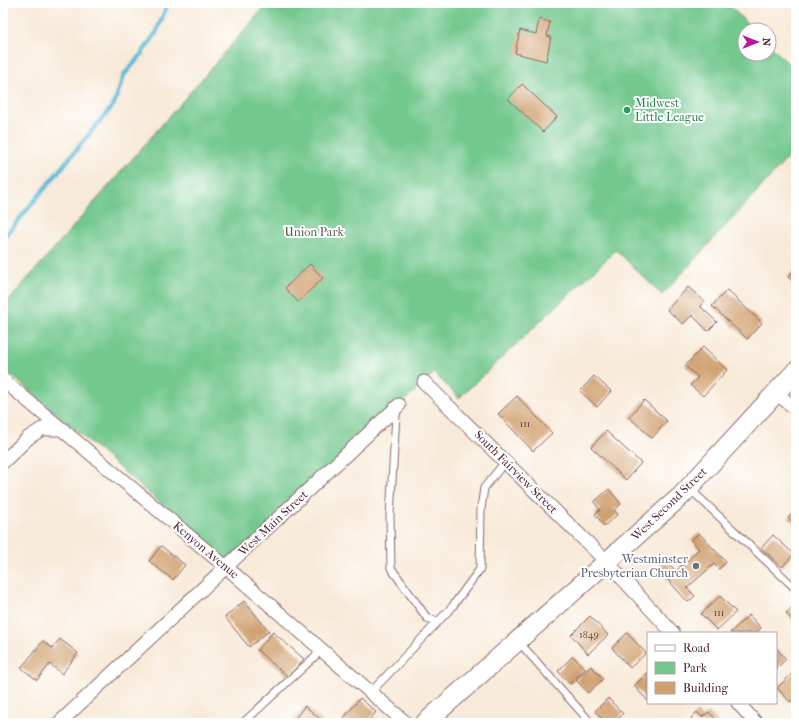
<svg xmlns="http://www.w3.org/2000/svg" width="799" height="726" font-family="'IM FELL French Canon',serif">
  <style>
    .green { fill: #72c88d; stroke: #5e745c }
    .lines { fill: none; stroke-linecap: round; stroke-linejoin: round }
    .stream { stroke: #58b9d7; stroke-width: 4.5 }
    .building { fill: #d0a16f }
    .lane-casing { stroke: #876668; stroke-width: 9 }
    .street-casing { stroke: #876668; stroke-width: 15 }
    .secondary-casing { stroke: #876668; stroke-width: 21 }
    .lane { stroke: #fff; stroke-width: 7 }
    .street { stroke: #fff; stroke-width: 13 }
    .secondary { stroke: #fff; stroke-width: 19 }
    .leisure-dot { fill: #2e9e5b; stroke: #fff; stroke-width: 1.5 }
    .worship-dot { fill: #6b7280; stroke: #fff; stroke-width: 1.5 }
    .labels { text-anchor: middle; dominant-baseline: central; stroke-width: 4; stroke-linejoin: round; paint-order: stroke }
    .number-label { font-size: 10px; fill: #6c403c }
    .leisure-label { font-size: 12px; fill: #27864d; stroke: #fff; text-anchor: start }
    .park-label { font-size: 12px; fill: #585a4d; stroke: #fff }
    .street-label { font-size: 12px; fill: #4a1f2b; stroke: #fff }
    .worship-label { font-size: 12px; fill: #5b616d; stroke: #fff; text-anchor: end }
  </style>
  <rect width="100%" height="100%" fill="#fff"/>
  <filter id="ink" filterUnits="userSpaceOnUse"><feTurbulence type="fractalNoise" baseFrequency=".025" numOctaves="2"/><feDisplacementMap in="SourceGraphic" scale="8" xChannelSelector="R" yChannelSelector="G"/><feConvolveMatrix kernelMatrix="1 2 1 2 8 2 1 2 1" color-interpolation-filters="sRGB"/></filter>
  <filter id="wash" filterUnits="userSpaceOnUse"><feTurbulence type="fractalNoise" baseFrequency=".012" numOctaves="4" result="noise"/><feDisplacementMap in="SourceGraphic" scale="16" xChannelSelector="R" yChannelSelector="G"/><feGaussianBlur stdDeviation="0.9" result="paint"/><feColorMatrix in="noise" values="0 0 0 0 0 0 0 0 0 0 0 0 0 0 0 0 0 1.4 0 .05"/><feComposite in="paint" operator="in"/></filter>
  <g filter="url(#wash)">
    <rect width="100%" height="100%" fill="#f8ead8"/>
    <!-- green -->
    <path class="green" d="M268 3H727L754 30H745V54H769V44L796 71V149L662 295 616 250 459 398 434 373 230 563 3 368V307Z"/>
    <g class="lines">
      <!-- stream -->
      <path class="stream" d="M3 239 114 104 124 75 140 56 156 33 168 3"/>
    </g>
    <g id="blocks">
      <!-- building -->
      <path class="building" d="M539 19 550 22 547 36 551 37 546 61 515 53 520 30 536 34Z
        M522 84 557 117 543 132 508 99Z
        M310 264 323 278 298 302 285 288Z
        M796 268V285L788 277Z
        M688 287 704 301 700 306 717 322 708 331 692 315 683 324 667 310Z
        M727 290 762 323 747 339 712 306Z
        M703 347 727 370 703 396 690 385 698 377 685 366Z
        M594 376 611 391 597 407 580 391Z
        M517 396 552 433 533 451 498 414Z
        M644 400 667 421 652 438 629 417Z
        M606 431 641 463 626 480 591 447Z
        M609 489 621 504 614 510 618 514 604 526 595 514 600 510 594 502Z
        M796 510V525L788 518Z
        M699 533 726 562 719 569 714 564 687 588 695 596 688 602 659 570 667 562 676 571 699 549 691 540Z
        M773 535 794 554 782 567 761 548Z
        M161 546 185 565 173 580 149 561Z
        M720 596 736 612 717 630 701 614Z
        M244 601 269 631 249 647 225 617Z
        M796 604V624L786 613Z
        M749 615 761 628 756 633H730Z
        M590 616 608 635 588 654 571 635Z
        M273 632 304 659 288 677 257 650Z
        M627 633 646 653 630 668 612 648Z
        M60 639 78 653 62 674 50 664 37 680 21 668 43 641 52 648Z
        M776 648 786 659 776 669Z
        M573 656 585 669 570 684 558 671Z
        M591 666 603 679 588 693 576 680Z
        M796 670V696L790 702 777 688Z
        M648 672V701L634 686Z
        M360 698 376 712 367 723H348L343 719Z
        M608 698 623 714 614 723H605L595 711Z
        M305 706 325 723H291Z
        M697 712 702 717 709 712 719 723H696L691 718Z"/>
    </g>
  </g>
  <g filter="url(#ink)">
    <use href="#blocks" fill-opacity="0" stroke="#876668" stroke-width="1"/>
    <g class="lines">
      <!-- lane casing -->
      <g class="lane-casing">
        <path id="lane" d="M398 409 396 415 390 515 391 568 427 618 438 621
          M689 488 796 589
          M518 641 591 723
          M371 692 452 607 480 569 481 509 484 488 505 462
          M243 723 322 650"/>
      </g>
      <!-- street casing -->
      <g class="street-casing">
        <path id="street" d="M3 380 226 567 406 723
          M424 382 607 562 673 633
          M776 393 796 409
          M3 462 28 438 42 429H63
          M738 703 756 723
          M59 723 399 405"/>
      </g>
      <!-- secondary casing -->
      <g class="secondary-casing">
        <path id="secondary" d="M425 723 681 496 796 371"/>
      </g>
      <!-- lane -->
      <use href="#lane" class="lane"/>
      <!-- street -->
      <use href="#street" class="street"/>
      <!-- secondary -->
      <use href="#secondary" class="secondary"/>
    </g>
  </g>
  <!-- markers -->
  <circle class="leisure-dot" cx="627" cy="110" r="4"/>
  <circle class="worship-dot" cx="696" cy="566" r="4"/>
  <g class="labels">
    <!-- number labels -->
    <g class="number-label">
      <text x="525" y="424">111</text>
      <text x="719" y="613">111</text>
      <text x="589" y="635">1849</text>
    </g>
    <!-- leisure labels -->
    <g class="leisure-label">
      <text x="635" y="103">Midwest<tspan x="635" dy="14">Little League</tspan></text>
    </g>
    <!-- park labels -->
    <g class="park-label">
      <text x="314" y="232">Union Park</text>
    </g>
    <!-- street labels -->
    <g class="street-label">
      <text transform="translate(516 472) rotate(45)">South Fairview Street</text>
      <text transform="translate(669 504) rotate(-44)">West Second Street</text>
      <text transform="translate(273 523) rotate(-43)">West Main Street</text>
      <text transform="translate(206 550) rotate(40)">Kenyon Avenue</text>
    </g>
    <!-- worship labels -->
    <g class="worship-label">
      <text x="688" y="559">Westminster<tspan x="688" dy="14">Presbyterian Church</tspan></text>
    </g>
  </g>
  <!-- margin -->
  <rect width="799" height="726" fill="none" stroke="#fff" stroke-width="16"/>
  <!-- legend -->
  <rect x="647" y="632" width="130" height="72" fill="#ffffff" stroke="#b7a5aa"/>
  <rect x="655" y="645" width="20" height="6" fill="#ffffff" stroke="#b7a5aa"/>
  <text x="683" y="652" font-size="12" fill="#4a1f2b">Road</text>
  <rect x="655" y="662" width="20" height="12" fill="#72c88d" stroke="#b7a5aa"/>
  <text x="683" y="672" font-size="12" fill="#4a1f2b">Park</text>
  <rect x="655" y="682" width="20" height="12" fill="#d0a16f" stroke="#b7a5aa"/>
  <text x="683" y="692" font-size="12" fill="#4a1f2b">Building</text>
  <!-- north arrow -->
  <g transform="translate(757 42) rotate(90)"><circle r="19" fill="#ffffff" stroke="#b7a5aa"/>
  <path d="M0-3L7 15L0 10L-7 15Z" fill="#b5179e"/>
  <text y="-6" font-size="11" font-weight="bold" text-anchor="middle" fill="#4a1f2b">N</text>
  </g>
</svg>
